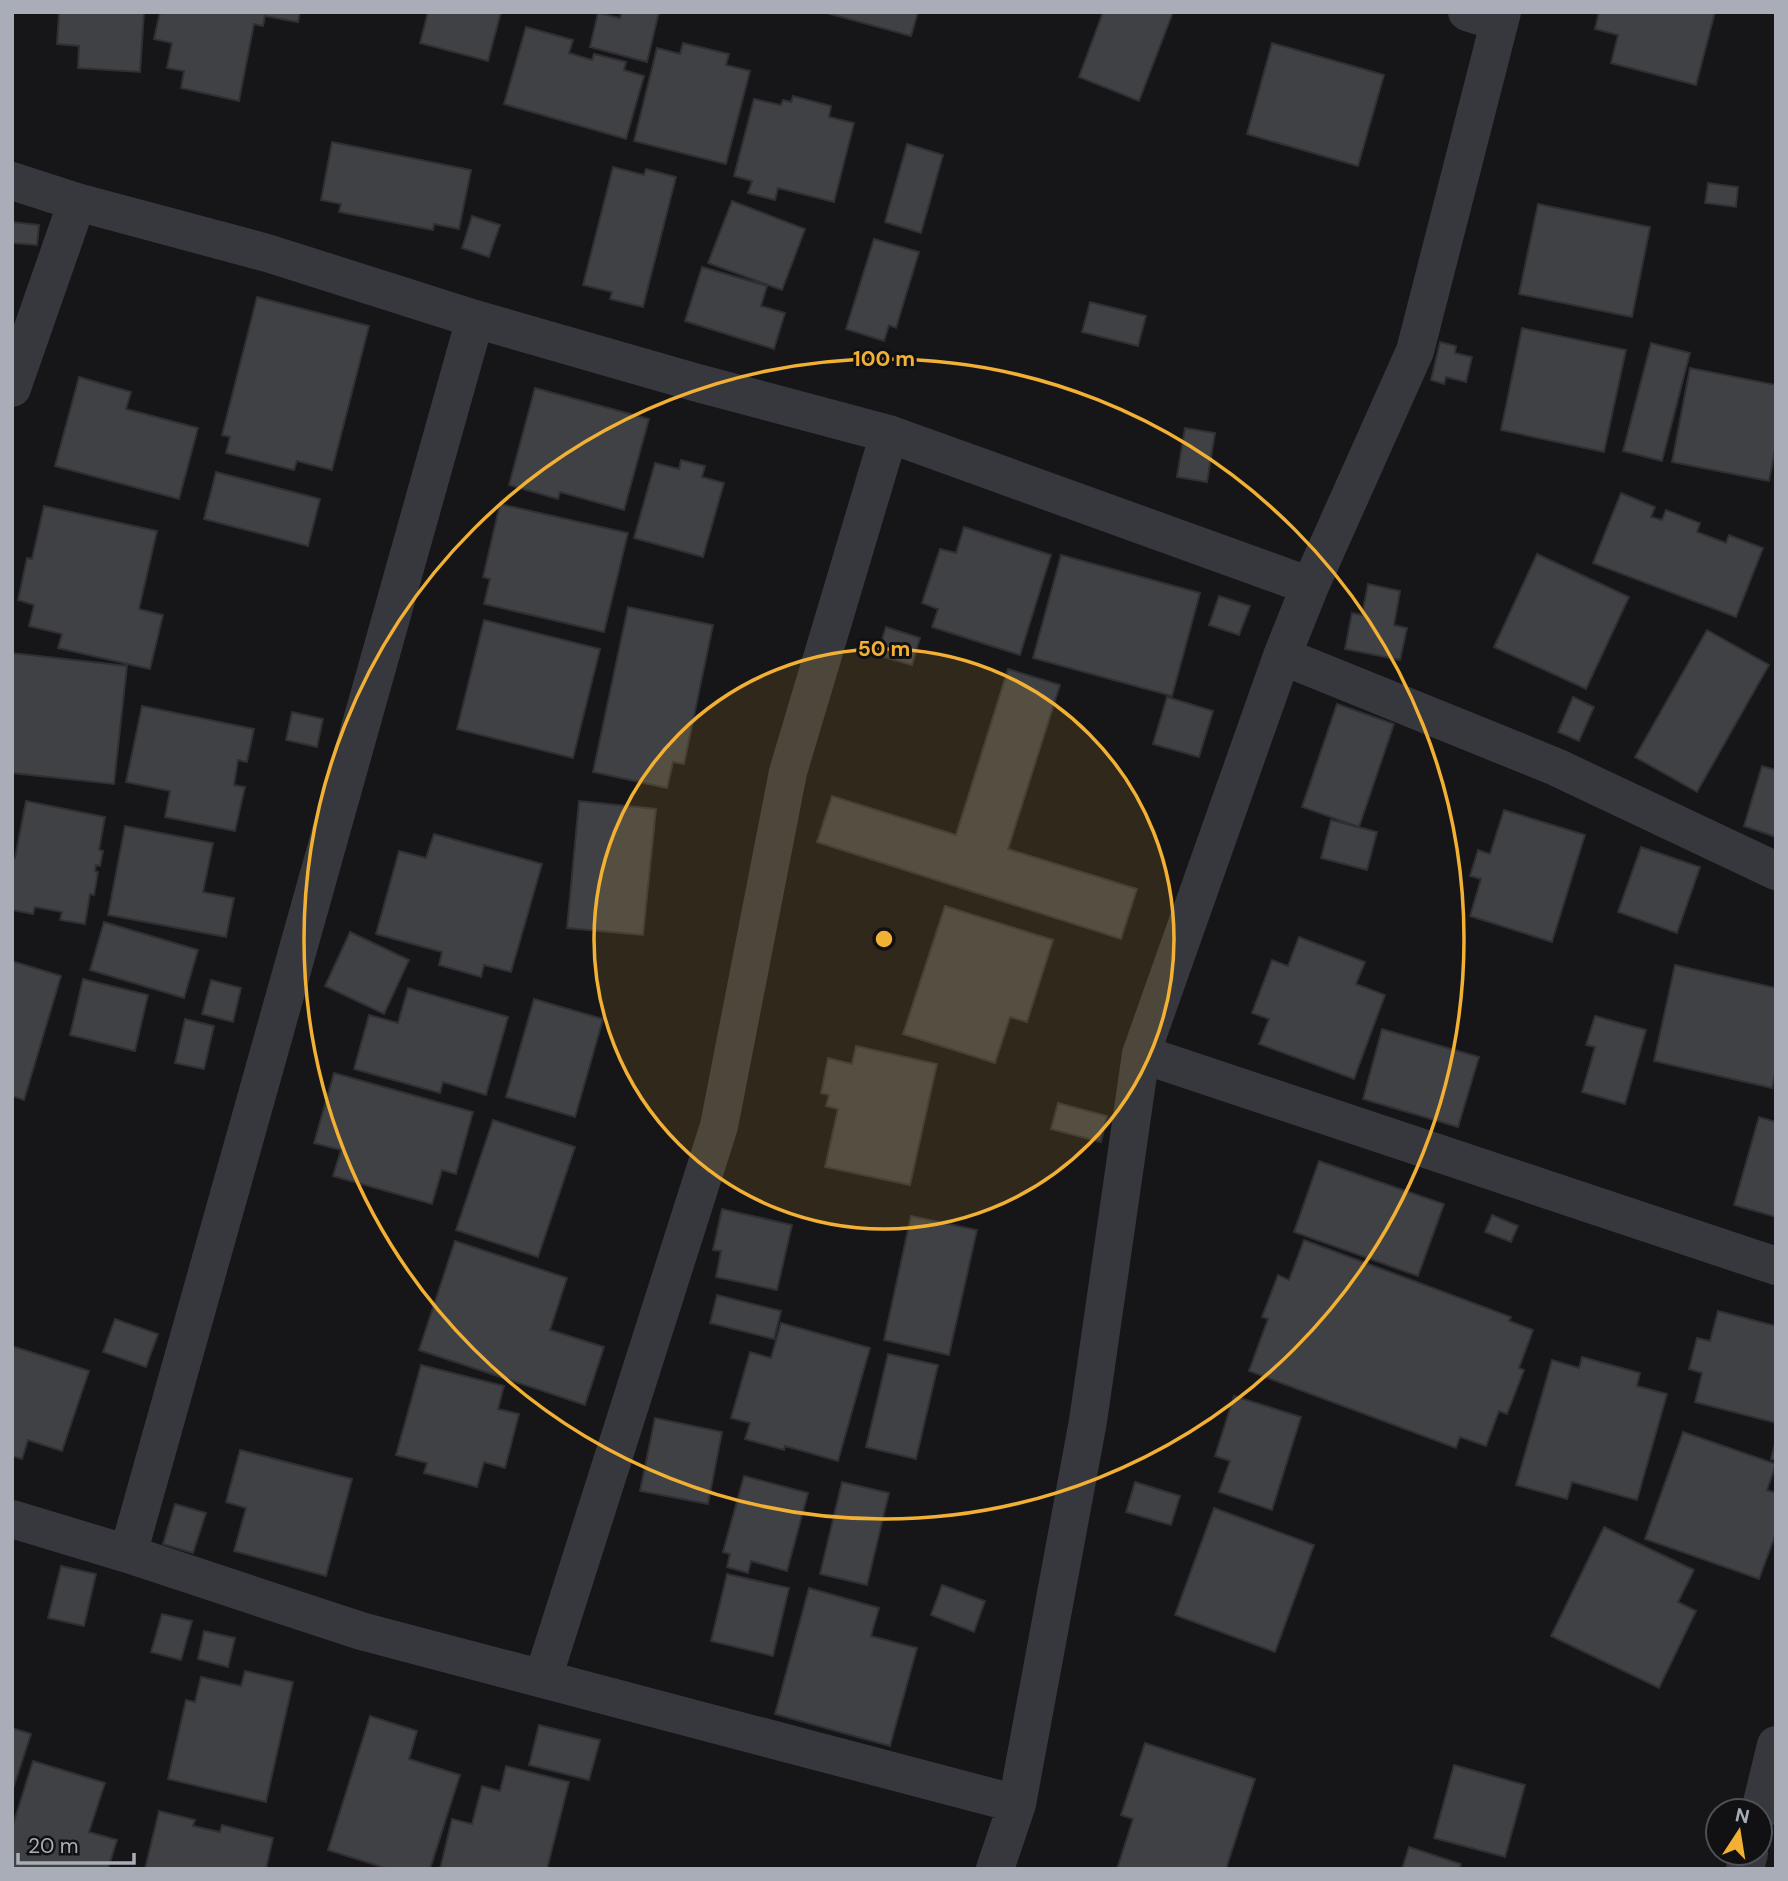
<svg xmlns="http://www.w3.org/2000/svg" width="1788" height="1881" font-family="'DM Sans',sans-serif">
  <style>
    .building { fill: #404145; stroke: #303034; stroke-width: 2 }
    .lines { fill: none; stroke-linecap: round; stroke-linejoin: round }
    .minor { stroke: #37383d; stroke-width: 38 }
    .ring { fill: none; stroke: #f2b134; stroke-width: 3.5 }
    .centre { fill: #f2b134; stroke: #111113; stroke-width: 3.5 }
    .ring-label { font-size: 21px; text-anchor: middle; font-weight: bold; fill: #f2b134; stroke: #111113; stroke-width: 6; stroke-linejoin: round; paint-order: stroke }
  </style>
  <rect width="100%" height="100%" fill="#161618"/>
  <!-- building -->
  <path class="building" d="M59 12H144L140 72 78 68 79 46 57 44Z
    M160 12 164 13 300 12 298 22 265 16 263 26 254 24 239 101 181 88 184 71 167 68 172 43 154 39Z
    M428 12H501L488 61 420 43Z
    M622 12H659L647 62 590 47 598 13 620 18Z
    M823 12H918L911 36Z
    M1103 12H1173L1139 101 1079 77Z
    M1599 12H1715L1696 85 1611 63 1618 35 1595 29Z
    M526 27 573 40 569 53 592 60 594 54 626 62 624 70 644 76 626 139 504 104Z
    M683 43 729 54 726 65 750 71 726 164 634 141 657 48 680 54Z
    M1272 43 1384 75 1358 166 1247 134Z
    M793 96 831 106 829 117 854 123 834 202 778 188 775 200 748 193 752 181 734 176 754 99 781 105 783 100 791 102Z
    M332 142 471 170 459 229 434 224 433 230 339 212 341 204 321 200Z
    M907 144 943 155 921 233 885 222Z
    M613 167 644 175 646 169 676 177 643 307 610 299 612 292 583 285Z
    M1708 183 1738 187 1736 207 1705 203Z
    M732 201 805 229 782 290 708 263Z
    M1538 204 1650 227 1632 317 1519 294Z
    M472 216 500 225 489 257 462 248Z
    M12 222 39 225 37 245 12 243Z
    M874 239 919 252 896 328 889 325 884 341 846 329Z
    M702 267 767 286 761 306 785 313 774 349 685 321Z
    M257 297 369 326 332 470 297 461 294 470 226 453 230 437 222 435Z
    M1090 302 1146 316 1138 346 1082 332Z
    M1522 328 1626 350 1604 452 1501 430Z
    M1440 342 1456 346 1455 353 1472 357 1466 382 1446 377 1444 384 1431 380Z
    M1651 343 1690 353 1662 461 1623 451Z
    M1690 368 1776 385V445L1769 481 1672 462Z
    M79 377 131 392 126 409 198 428 179 499 55 466Z
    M535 388 649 419 624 510 560 492 558 499 509 485Z
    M1185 428 1215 433 1207 482 1177 477Z
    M681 460 705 466 702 477 724 483 703 557 634 538 655 463 679 469Z
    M216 472 320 499 308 546 204 519Z
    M1621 493 1655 507 1651 517 1662 520 1666 510 1700 523 1697 532 1726 543 1729 535 1763 548 1736 617 1593 563Z
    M500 504 628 533 604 632 484 604 490 579 483 577Z
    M44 506 157 531 139 609 163 615 150 669 58 648 62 634 29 626 34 605 18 600 27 558 32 559Z
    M964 527 1051 555 1020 655 932 627 938 609 922 603 940 549 956 553Z
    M1537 554 1629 597 1586 689 1494 647Z
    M1061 555 1200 593 1172 696 1033 658Z
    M1368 584 1400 591 1394 625 1407 628 1400 660 1345 649 1352 613 1362 615Z
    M1219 596 1250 606 1239 635 1209 625Z
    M628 607 713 625 684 764 673 762 667 788 593 772Z
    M484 620 600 649 573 758 457 729Z
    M886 627 920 638 912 665 877 655Z
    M1707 630 1769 665 1697 792 1635 757Z
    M12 653 127 666 114 784 12 773Z
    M1008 669 1060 685 1008 849 1137 889 1121 939 817 842 832 796 956 835Z
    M1167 697 1213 711 1199 757 1153 744Z
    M1573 697 1594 707 1579 741 1558 732Z
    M1337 704 1394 724 1359 827 1302 807Z
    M142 706 254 729 247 762 238 760 234 785 245 787 235 831 165 817 170 791 126 782Z
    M292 712 323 719 317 747 286 740Z
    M1762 766 1776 770V837L1744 826Z
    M26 801 105 817 99 850 103 851 100 866 96 865 95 871 98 872 94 895 90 894 85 924 60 920 62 912 35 907 33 914 12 910V858H15Z
    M579 801 656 809 643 935 567 928Z
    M1504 810 1585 835 1552 942 1470 916 1481 879 1470 876 1478 850 1490 854Z
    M1331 820 1377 832 1367 870 1321 858Z
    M125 826 213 843 203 892 234 898 226 937 108 915Z
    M434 834 542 864 511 972 484 965 481 977 439 965 442 952 376 934 399 851 426 858Z
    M1641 847 1700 867 1677 933 1618 912Z
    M945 906 1053 940 1027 1022 1010 1017 995 1063 903 1034Z
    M104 922 198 950 184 998 90 970Z
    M350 932 409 960 384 1014 325 986Z
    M1299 937 1365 962 1356 984 1385 995 1354 1079 1259 1044 1269 1019 1252 1013 1272 960 1288 966Z
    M12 961 61 976 24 1100 12 1096Z
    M1675 965 1776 988V1069L1772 1088 1654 1061Z
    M83 979 148 995 135 1051 70 1035Z
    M211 980 241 988 233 1022 202 1014Z
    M408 988 508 1017 486 1095 443 1082 440 1093 354 1069 369 1015 398 1023Z
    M534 999 603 1019 575 1117 506 1097Z
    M1595 1016 1646 1030 1625 1104 1582 1092 1595 1047 1586 1045Z
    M185 1019 214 1026 204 1069 175 1063Z
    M1382 1029 1479 1057 1458 1127 1363 1099Z
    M856 1046 937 1064 910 1185 825 1167 838 1109 826 1106 829 1095 821 1093 828 1058 852 1064Z
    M334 1073 473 1112 456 1174 442 1170 432 1204 333 1176 341 1150 314 1143Z
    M1058 1103 1107 1116 1101 1142 1051 1129Z
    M1759 1117 1776 1122V1217L1734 1205Z
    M493 1120 575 1147 538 1257 456 1230Z
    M1319 1161 1444 1204 1418 1276 1294 1232Z
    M722 1209 792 1225 777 1290 716 1277 721 1251 713 1250Z
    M1492 1215 1518 1226 1511 1242 1485 1232Z
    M911 1216 977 1230 949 1355 884 1340Z
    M1304 1240 1511 1317 1509 1321 1533 1330 1519 1368 1524 1370 1507 1414 1499 1411 1486 1446 1460 1437 1456 1448 1249 1371 1268 1319 1262 1317 1278 1275 1289 1280Z
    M455 1241 567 1278 550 1330 604 1347 585 1405 419 1350Z
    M717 1295 781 1311 774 1339 710 1323Z
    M1718 1311 1776 1326V1423L1695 1402 1702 1373 1689 1369 1697 1338 1710 1341Z
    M115 1319 158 1334 146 1367 103 1352Z
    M781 1323 870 1348 838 1461 785 1446 784 1450 745 1439 750 1423 731 1418 750 1352 771 1358Z
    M12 1346 89 1371 62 1451 28 1440 22 1459 12 1456Z
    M888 1354 938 1365 916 1459 866 1447Z
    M1582 1357 1640 1373 1637 1386 1667 1394 1637 1500 1572 1482 1567 1499 1516 1485 1552 1360 1579 1368Z
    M421 1365 504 1386 498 1409 519 1414 505 1468 484 1462 477 1487 424 1473 427 1463 396 1455Z
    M1234 1396 1301 1417 1272 1510 1219 1492 1230 1461 1215 1456Z
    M655 1418 722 1432 708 1504 640 1491Z
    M1683 1432 1776 1464 1767 1490 1776 1493V1533L1759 1579 1645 1539Z
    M1776 1440V1460L1771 1459Z
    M240 1450 352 1479 326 1576 234 1551 246 1508 226 1502Z
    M744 1476 808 1493 787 1571 751 1561 748 1573 727 1567 730 1554 723 1552Z
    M842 1482 889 1493 867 1585 820 1574Z
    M1135 1482 1180 1496 1171 1525 1126 1512Z
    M175 1504 206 1513 193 1553 163 1544Z
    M1214 1508 1314 1545 1275 1652 1175 1615Z
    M1604 1527 1694 1570 1678 1602 1696 1611 1659 1688 1551 1636Z
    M61 1566 96 1574 84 1626 48 1618Z
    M727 1574 789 1588 773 1656 711 1641Z
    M942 1585 985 1601 974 1632 931 1615Z
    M809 1588 879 1608 871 1636 917 1648 890 1746 775 1714Z
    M162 1614 192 1621 181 1660 151 1652Z
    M204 1631 235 1638 228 1667 198 1659Z
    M245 1671 293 1682 266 1802 168 1779 186 1700 195 1702 201 1677 241 1686Z
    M370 1716 417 1731 409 1759 460 1775 430 1869H388L328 1850Z
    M539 1725 600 1740 589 1780 529 1765Z
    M12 1728 31 1734 12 1792Z
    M1145 1743 1255 1779 1226 1869H1117L1133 1819 1121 1815Z
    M33 1761 105 1783 89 1832 117 1840 108 1869H12V1828Z
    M1454 1765 1525 1785 1505 1857 1434 1838Z
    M506 1766 569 1782 547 1869H440L452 1819 472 1824 482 1786 500 1791Z
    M159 1811 195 1820 193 1826 220 1832 222 1825 273 1838 266 1869H145Z
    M1409 1847 1461 1864 1459 1869H1402Z"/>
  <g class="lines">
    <!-- minor -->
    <path class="minor" d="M1467 12 1499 22
      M12 181 77 202 267 253 475 319 694 382 889 434 1310 586
      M12 388 77 202
      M1282 656 1556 767 1776 871
      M1141 1054 1776 1266
      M12 1519 128 1554 361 1631 1017 1804
      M128 1554 475 319
      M543 1678 719 1126 788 772 889 434
      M1760 1811 1776 1745
      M995 1869 1017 1804 1088 1421 1141 1054 1282 656 1310 586 1415 351 1502 12
      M1745 1869 1749 1853"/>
  </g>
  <!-- distance rings -->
  <circle cx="884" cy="939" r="290" fill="#f2b134" fill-opacity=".12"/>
  <g class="ring">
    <circle cx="884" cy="939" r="290"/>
    <circle cx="884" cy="939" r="580"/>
  </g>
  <circle cx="884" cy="939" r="10" class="centre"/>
  <g class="ring-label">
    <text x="884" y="366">100 m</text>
    <text x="884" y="656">50 m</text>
  </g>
  <!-- border -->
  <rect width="1788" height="1881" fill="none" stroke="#a8adb8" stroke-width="28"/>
  <!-- north arrow -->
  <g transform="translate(1739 1832) rotate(12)"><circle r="33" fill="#111113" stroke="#4d4f55" stroke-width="2"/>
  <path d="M0-5L12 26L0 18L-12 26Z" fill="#f2b134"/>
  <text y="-10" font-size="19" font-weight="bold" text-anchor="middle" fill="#a8adb8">N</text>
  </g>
  <!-- scale -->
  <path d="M18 1853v10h116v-10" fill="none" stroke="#a8adb8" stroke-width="3.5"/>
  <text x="28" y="1853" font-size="21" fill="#a8adb8" stroke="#111113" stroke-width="5" paint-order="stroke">20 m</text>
</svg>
